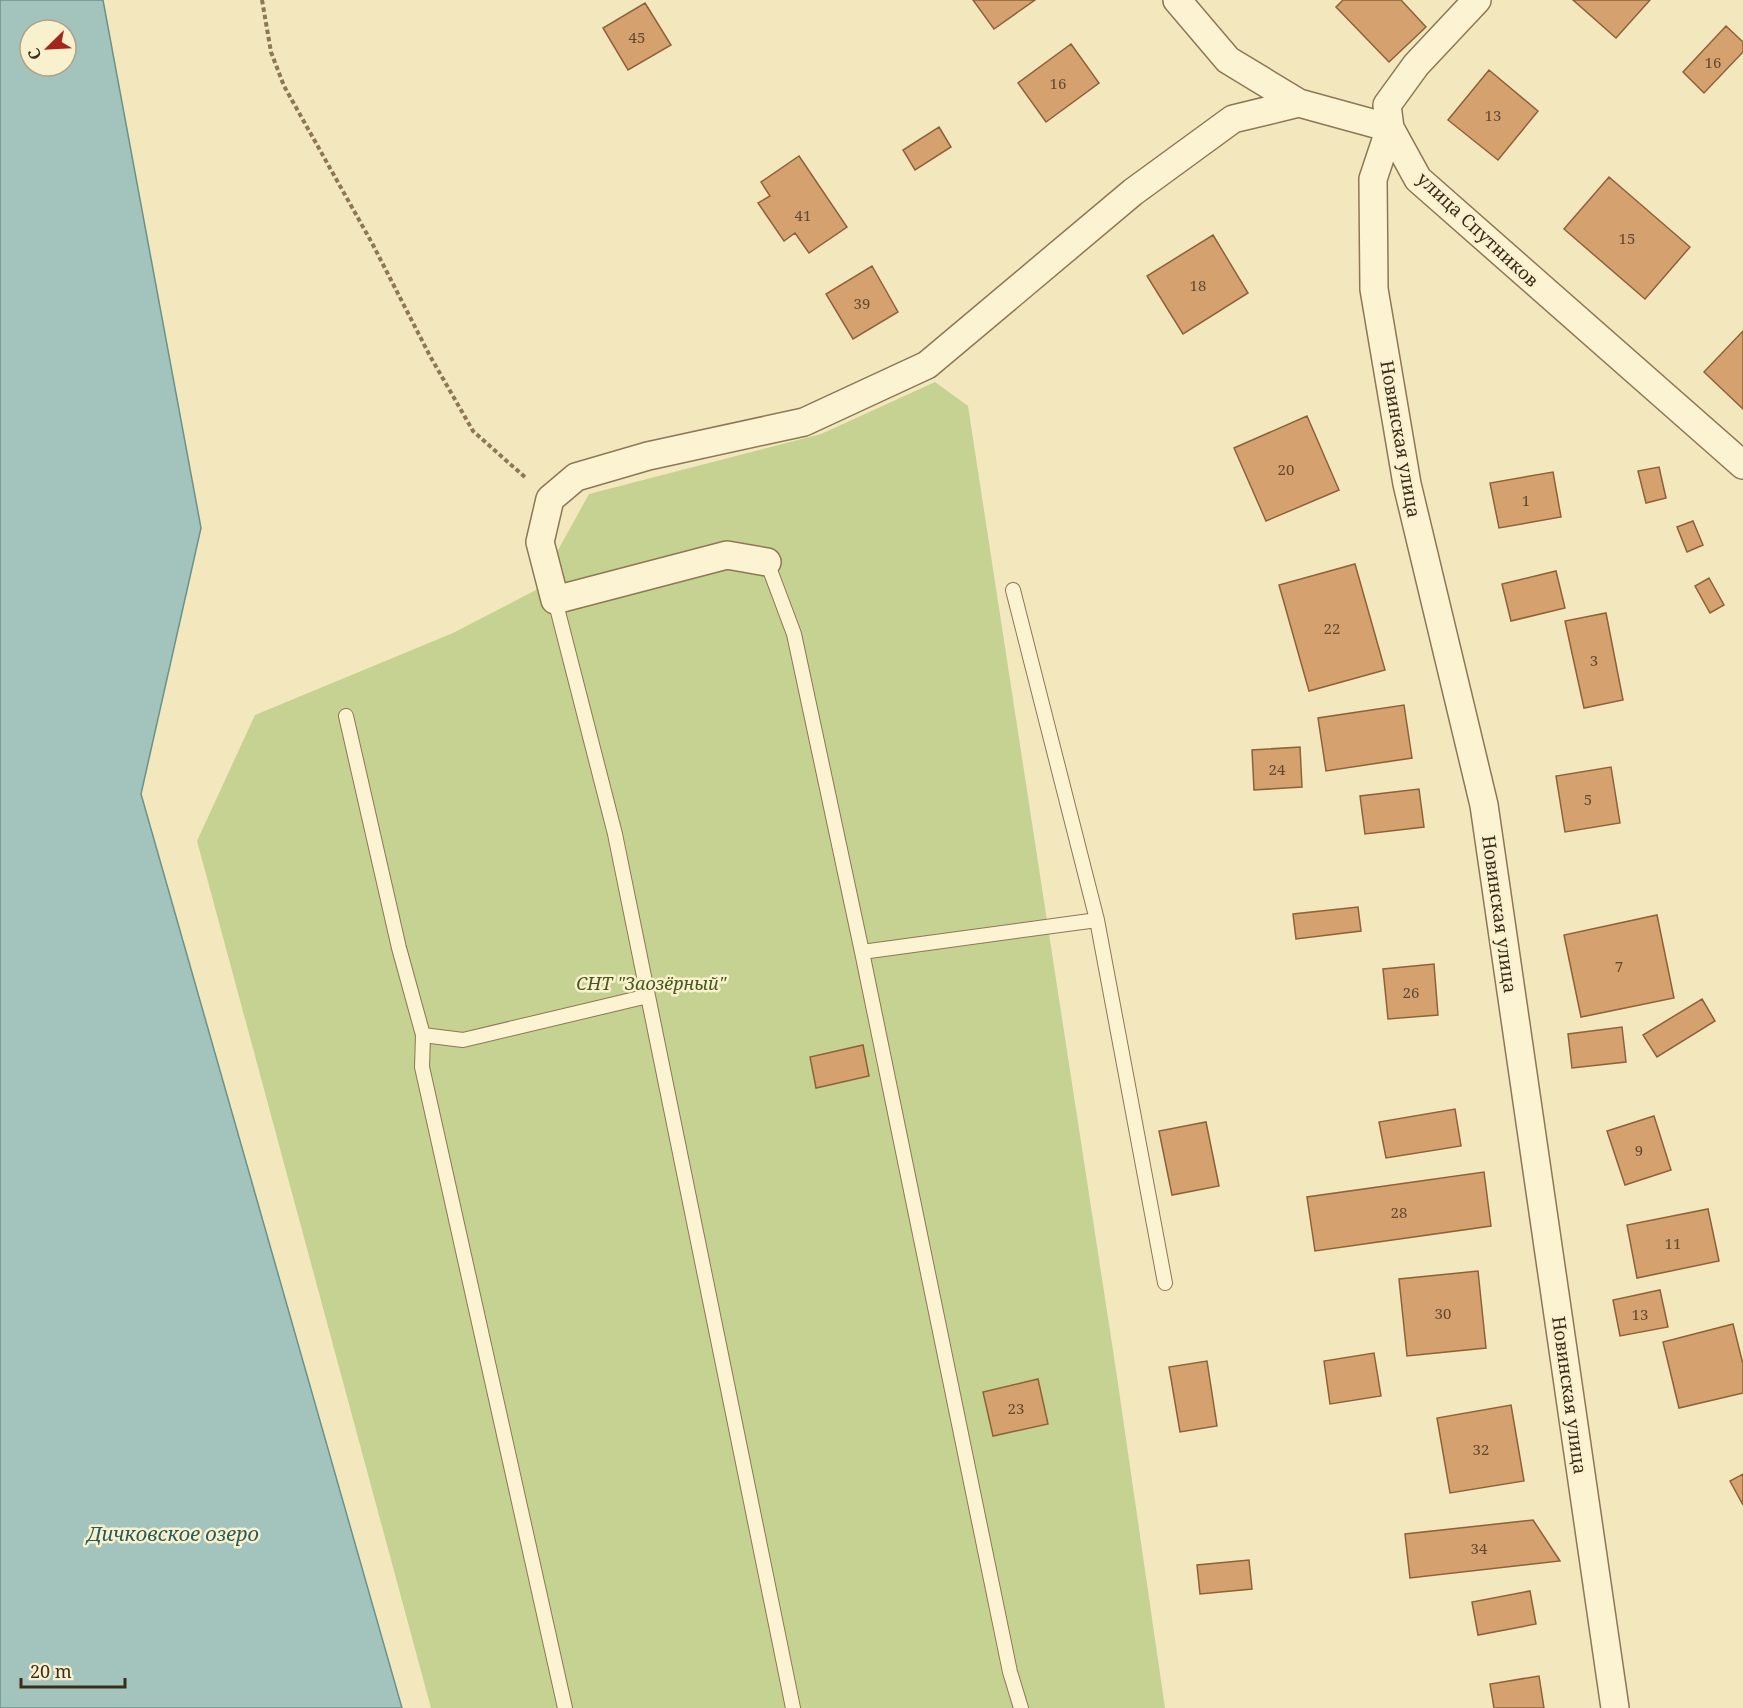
<svg xmlns="http://www.w3.org/2000/svg" width="1743" height="1708" font-family="'Noto Serif',serif">
  <style>
    .green { fill: #c6d291 }
    .water { fill: #a2c4bc; stroke: #68938b; stroke-width: 1.5; fill-rule: evenodd }
    .building { fill: #d5a16f; stroke: #8f6138; stroke-width: 1.5 }
    .lines { fill: none; stroke-linecap: round; stroke-linejoin: round }
    .lane-casing { stroke: #8d7755; stroke-width: 16 }
    .street-casing { stroke: #8d7755; stroke-width: 30 }
    .path { stroke: #8d7755; stroke-width: 4; stroke-dasharray: 4.5 3; stroke-linecap: butt }
    .lane { stroke: #fcf3d2; stroke-width: 14 }
    .street { stroke: #fcf3d2; stroke-width: 27 }
    .labels { text-anchor: middle; dominant-baseline: central; stroke-width: 5; stroke-linejoin: round; paint-order: stroke }
    .number-label { font-size: 15px; fill: #624a30 }
    .street-label { font-size: 18px; fill: #3b2d1b; stroke: #f9f0ce }
    .park-label { font-size: 18px; font-style: italic; fill: #47591f; stroke: #f9f0ce }
    .water-label { font-size: 20px; font-style: italic; fill: #285c5c; stroke: #f9f0ce }
  </style>
  <rect width="100%" height="100%" fill="#f3e7be"/>
  <!-- green -->
  <path class="green" d="M935 382 968 406 1116 1370 1165 1708H431L197 841 255 715 453 633 536 590 589 494 821 434Z"/>
  <!-- water -->
  <path class="water" d="M0 0H103L201 528 141 794 402 1708H0ZM30 30H66V66H30Z"/>
  <!-- building -->
  <path class="building" d="M973 0H1035L994 29Z
    M1343 0H1401L1426 27 1389 62 1336 7Z
    M1573 0H1650L1616 38Z
    M645 3 671 45 628 70 603 28Z
    M1726 26 1743 42V52L1704 93 1683 72Z
    M1071 44 1099 83 1046 122 1018 83Z
    M1489 70 1538 111 1498 160 1448 120Z
    M939 127 951 147 915 170 903 150Z
    M799 156 847 227 809 253 795 233 784 241 758 203 770 196 761 182Z
    M1609 177 1690 247 1645 299 1564 229Z
    M1213 235 1248 293 1183 334 1147 276Z
    M872 266 898 312 853 339 826 294Z
    M1743 331V409L1704 372Z
    M1307 416 1339 490 1266 521 1234 448Z
    M1659 467 1666 498 1646 503 1638 471Z
    M1553 472 1561 517 1499 528 1490 483Z
    M1693 521 1703 545 1687 552 1677 527Z
    M1355 564 1385 670 1309 691 1279 585Z
    M1556 571 1565 608 1511 621 1502 584Z
    M1709 578 1724 605 1710 613 1695 586Z
    M1606 613 1623 700 1584 708 1565 621Z
    M1404 705 1412 758 1326 771 1318 718Z
    M1300 747 1302 787 1254 790 1252 750Z
    M1611 767 1620 823 1565 832 1556 776Z
    M1419 789 1424 827 1365 834 1360 796Z
    M1358 907 1361 931 1296 939 1293 914Z
    M1657 915 1674 998 1581 1017 1564 935Z
    M1434 964 1438 1015 1388 1019 1383 969Z
    M1702 999 1715 1021 1657 1057 1643 1035Z
    M1622 1027 1626 1062 1572 1068 1568 1034Z
    M863 1045 869 1076 816 1088 810 1057Z
    M1455 1109 1461 1146 1386 1158 1379 1122Z
    M1654 1116 1671 1170 1625 1185 1607 1131Z
    M1206 1122 1219 1186 1172 1195 1159 1131Z
    M1484 1172 1491 1226 1315 1251 1307 1197Z
    M1708 1209 1719 1261 1637 1278 1627 1225Z
    M1478 1271 1486 1348 1407 1356 1399 1279Z
    M1660 1290 1668 1327 1620 1336 1613 1300Z
    M1733 1324 1743 1364V1393L1679 1408 1663 1342Z
    M1374 1353 1381 1396 1330 1404 1324 1361Z
    M1207 1361 1217 1426 1180 1432 1169 1367Z
    M1038 1379 1048 1424 993 1436 983 1392Z
    M1511 1405 1524 1481 1450 1493 1437 1418Z
    M1743 1474V1505L1730 1481Z
    M1533 1520 1560 1561 1410 1578 1405 1534Z
    M1249 1560 1252 1589 1200 1594 1197 1565Z
    M1530 1591 1536 1624 1478 1635 1472 1602Z
    M1539 1676 1544 1708H1494L1490 1684Z"/>
  <g class="lines">
    <!-- lane casing -->
    <g class="lane-casing">
      <path id="lane" d="M767 562 794 634 862 952 1010 1672 1021 1708
        M1013 590 1097 920 1165 1283
        M555 600 615 834 793 1708
        M346 716 399 948 423 1035 422 1067 565 1708
        M862 952 1097 920
        M423 1035 463 1040 648 996"/>
    </g>
    <!-- street casing -->
    <g class="street-casing">
      <path id="street" d="M1177 0 1228 60 1299 103 1390 128 1418 179 1743 465
        M1477 0 1416 65 1387 105 1390 128 1373 179 1374 289 1407 484 1484 805 1615 1708
        M767 562 727 555 555 600 540 542 550 499 576 477 648 456 804 422 927 365 1133 192 1233 119 1299 103"/>
    </g>
    <!-- path -->
    <path class="path" d="M262 0 271 52 284 86 372 243 430 356 473 431 527 479"/>
    <!-- lane -->
    <use href="#lane" class="lane"/>
    <!-- street -->
    <use href="#street" class="street"/>
  </g>
  <g class="labels">
    <!-- number labels -->
    <g class="number-label">
      <text x="637" y="37">45</text>
      <text x="1713" y="62">16</text>
      <text x="1058" y="83">16</text>
      <text x="1493" y="115">13</text>
      <text x="803" y="215">41</text>
      <text x="1627" y="238">15</text>
      <text x="1198" y="285">18</text>
      <text x="862" y="303">39</text>
      <text x="1286" y="469">20</text>
      <text x="1526" y="500">1</text>
      <text x="1332" y="628">22</text>
      <text x="1594" y="660">3</text>
      <text x="1277" y="769">24</text>
      <text x="1588" y="799">5</text>
      <text x="1619" y="966">7</text>
      <text x="1411" y="992">26</text>
      <text x="1639" y="1150">9</text>
      <text x="1399" y="1212">28</text>
      <text x="1673" y="1243">11</text>
      <text x="1443" y="1313">30</text>
      <text x="1640" y="1314">13</text>
      <text x="1016" y="1408">23</text>
      <text x="1481" y="1449">32</text>
      <text x="1479" y="1548">34</text>
    </g>
    <!-- street labels -->
    <g class="street-label">
      <text transform="translate(1478 229) rotate(43)">улица Спутников</text>
      <text transform="translate(1401 439) rotate(80)">Новинская улица</text>
      <text transform="translate(1500 914) rotate(82)">Новинская улица</text>
      <text transform="translate(1570 1395) rotate(82)">Новинская улица</text>
    </g>
    <!-- park labels -->
    <g class="park-label">
      <text x="651" y="983">СНТ "Заозёрный"</text>
    </g>
    <!-- water labels -->
    <g class="water-label">
      <text x="173" y="1533">Дичковское озеро</text>
    </g>
  </g>
  <!-- north arrow -->
  <g transform="translate(48 48) rotate(246)"><circle r="28" fill="#f9f0ce" stroke="#ada286" stroke-width="1.5"/>
  <path d="M0-4.5L10 22L0 15L-10 22Z" fill="#a3261e"/>
  <text y="-9" font-size="16" font-weight="bold" text-anchor="middle" fill="#3b2d1b">С</text>
  </g>
  <!-- scale -->
  <path d="M21 1678v9h104v-9" fill="none" stroke="#3b2d1b" stroke-width="3"/>
  <text x="30" y="1678" font-size="18" fill="#3b2d1b" stroke="#f9f0ce" stroke-width="4.5" paint-order="stroke">20 m</text>
</svg>
